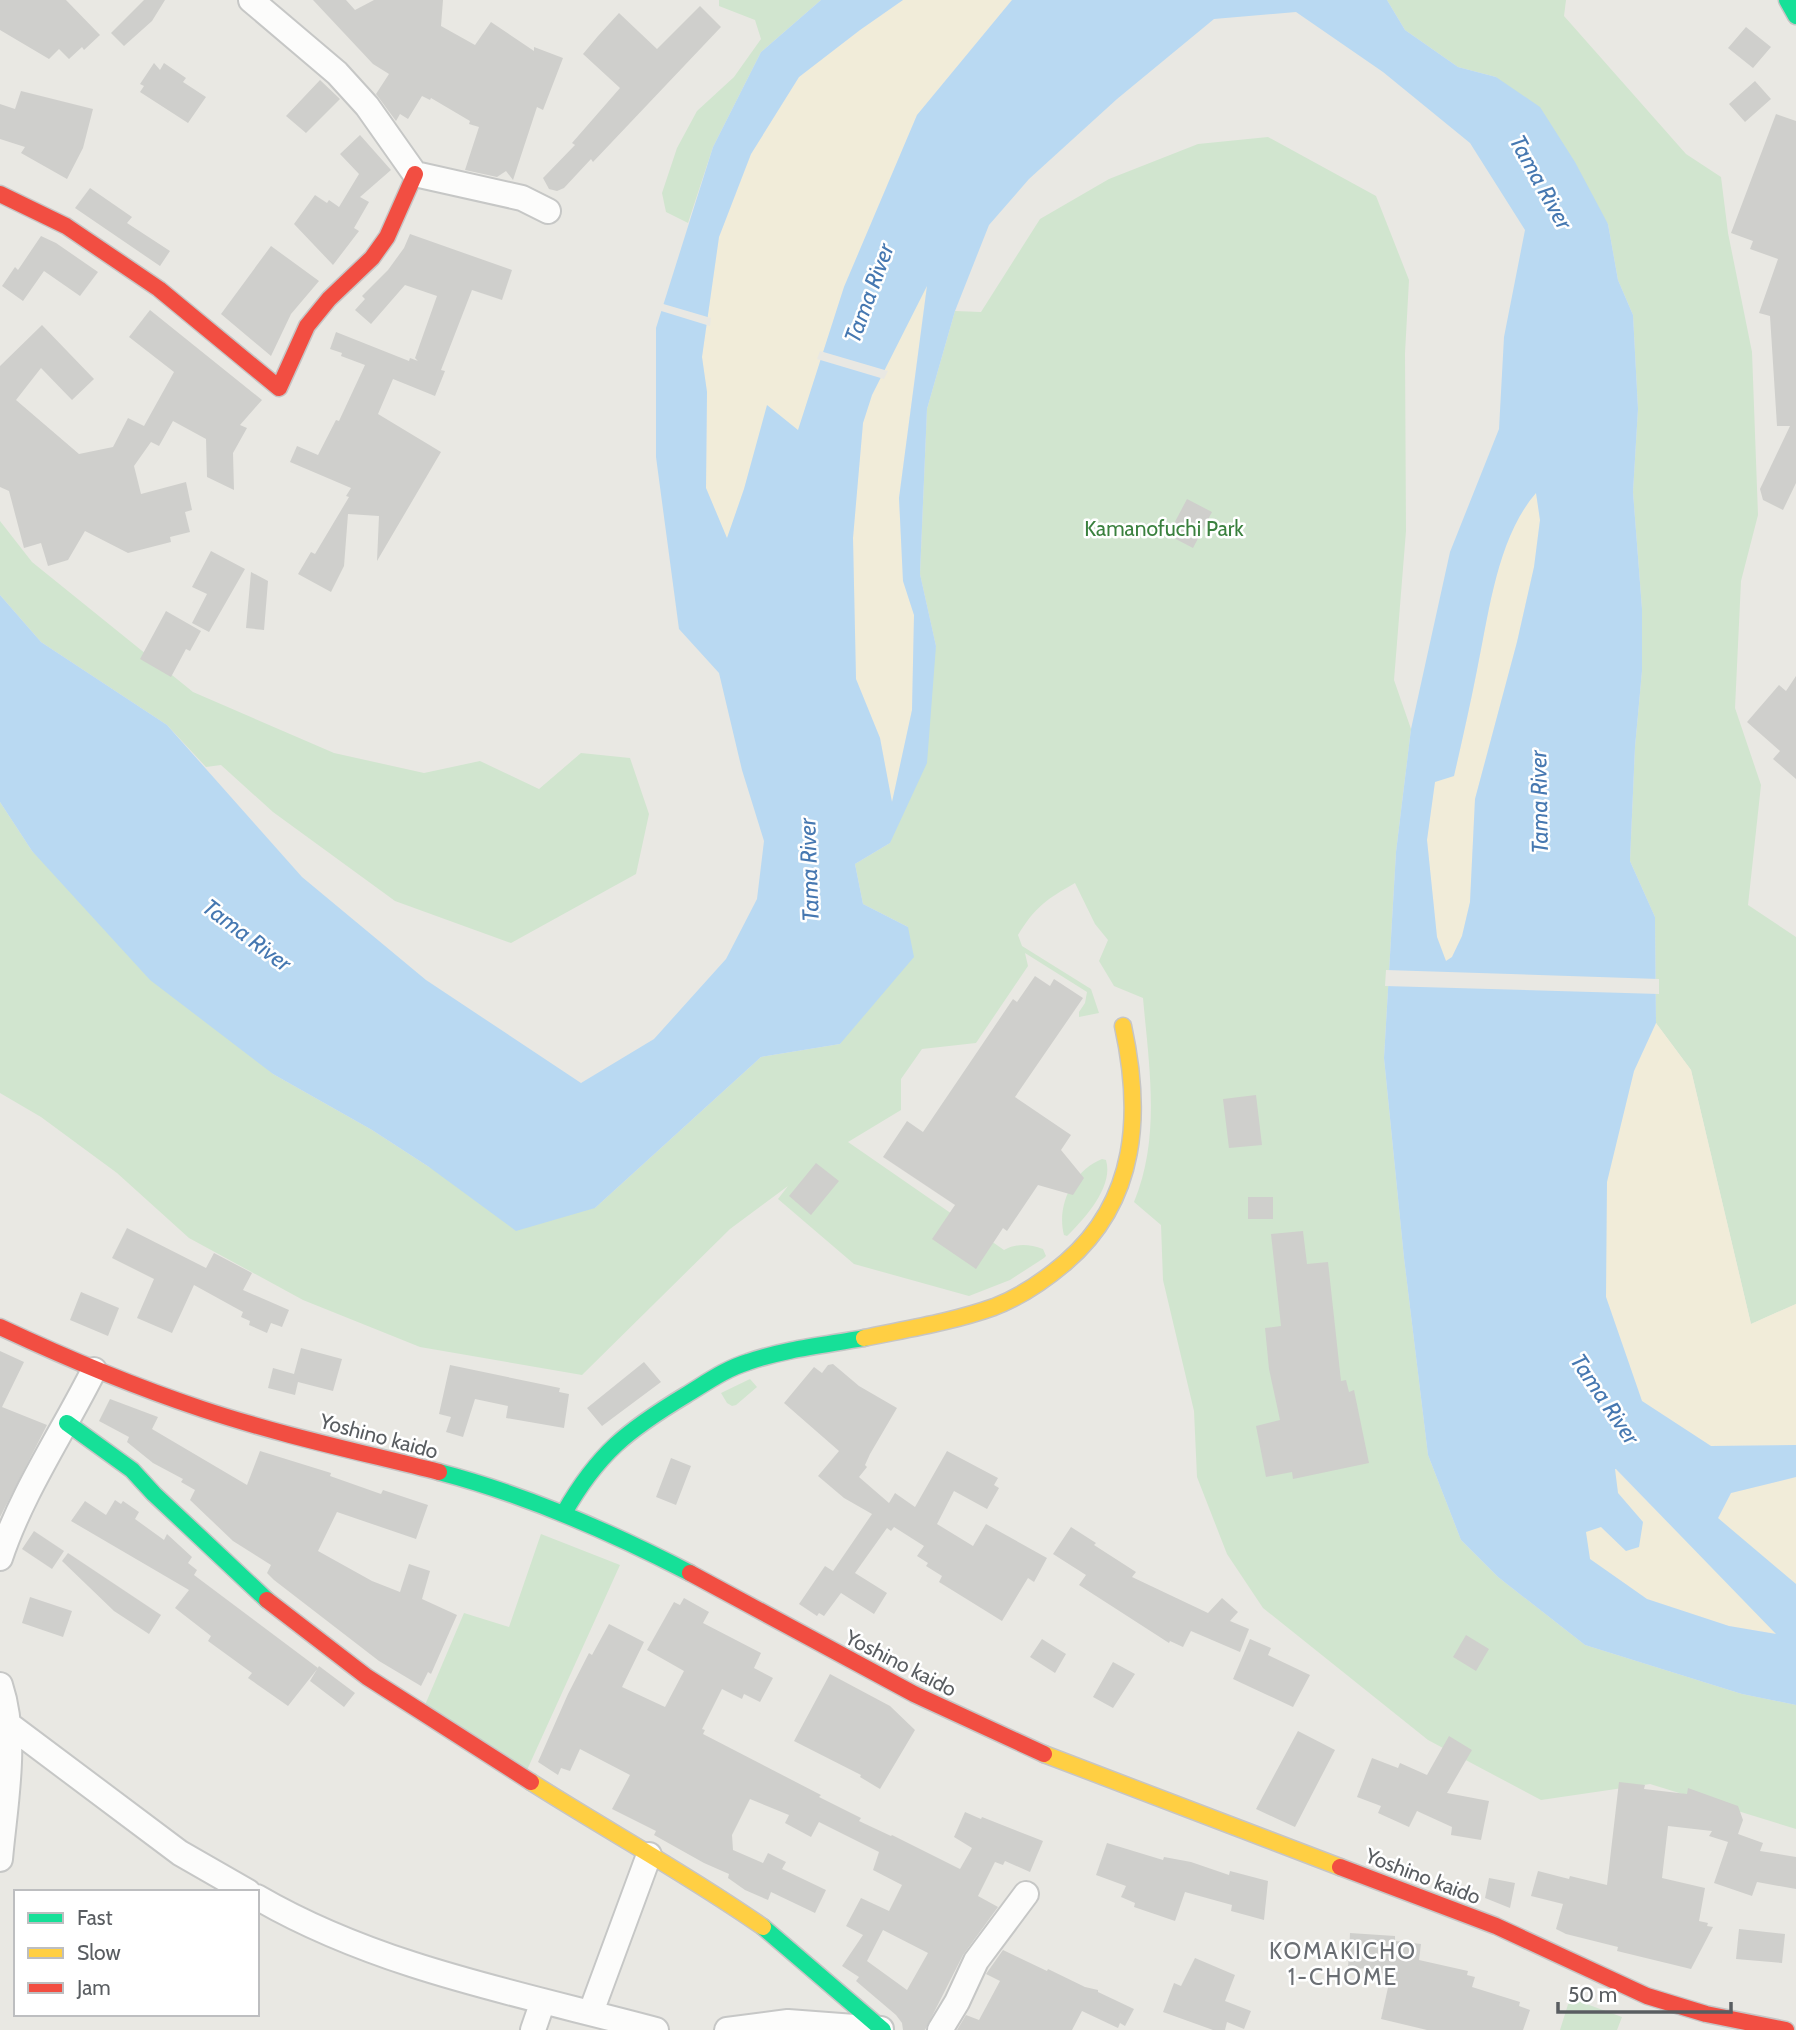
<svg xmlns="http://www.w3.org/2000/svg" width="1796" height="2030" font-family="Cabin,sans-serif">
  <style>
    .green { fill: #d1e5cf }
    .sand { fill: #f1ecd9 }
    .water { fill: #b9d9f2; fill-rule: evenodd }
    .pier { fill: #e9e8e3 }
    .building { fill: #cfcfcc; fill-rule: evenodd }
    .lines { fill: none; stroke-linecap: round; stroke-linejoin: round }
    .street-casing { stroke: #c6c7c6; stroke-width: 28 }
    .fast-casing { stroke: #c6c5c5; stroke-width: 19 }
    .slow-casing { stroke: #c6c5c5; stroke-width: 19 }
    .jam-casing { stroke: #c6c5c5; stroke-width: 19 }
    .street { stroke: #fcfcfb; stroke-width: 24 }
    .fast { stroke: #16e098; stroke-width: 16 }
    .slow { stroke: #ffcf43; stroke-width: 16 }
    .jam { stroke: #f24e42; stroke-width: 16 }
    .labels { text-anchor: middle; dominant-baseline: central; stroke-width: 5; stroke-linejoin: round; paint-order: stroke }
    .park-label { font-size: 21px; fill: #3a803e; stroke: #fff }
    .street-label { font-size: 21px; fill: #595d61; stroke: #fff }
    .water-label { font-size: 23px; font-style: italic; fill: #4678b1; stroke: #fff }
    .neighbourhood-label { font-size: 23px; letter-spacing: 2px; fill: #6a6e73; stroke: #fff }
  </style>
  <rect width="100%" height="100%" fill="#e9e8e3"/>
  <!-- green -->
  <path class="green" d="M719 0H821L761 52 713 147 688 223 666 212 662 193 677 148 697 111 734 77 761 39 755 20 719 6Z
    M1387 0H1566L1564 16 1686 154 1721 177 1728 233 1752 352 1758 515 1741 581 1735 708 1761 785 1748 905 1796 937V1304L1751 1324 1691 1070 1656 1023 1655 917 1630 861 1635 747 1642 671V609L1633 492 1638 409 1633 315 1618 280 1608 224 1496 77 1458 67 1405 30Z
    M1268 137 1376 196 1409 280 1405 353 1406 531 1394 680 1411 729 1396 852 1384 1058 1404 1258 1428 1455 1461 1540 1498 1577 1585 1645 1742 1694 1796 1705V1829L1650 1784 1541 1800 1428 1740 1263 1608 1227 1554 1197 1477 1194 1411 1163 1280 1161 1225 1134 1202C1161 1137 1149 1066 1143 998L1114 986 1099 961 1108 940 1095 924 1075 883C1047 899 1035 907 1018 935L1022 946 1091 989 1099 1013 1079 1017V1012L1085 1003 1087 992 1025 953 1028 966 976 1043 922 1049 901 1079V1110L848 1142 1004 1250C1017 1243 1029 1244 1043 1249L1046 1256 1044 1258 1010 1280 969 1296 854 1264 778 1199 788 1186 730 1229 582 1375 420 1347 303 1300 189 1238 117 1173 41 1117 0 1093V802L32 851 273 1074 372 1130 429 1167 595 1208 761 1057 840 1044 908 927 863 904 855 864 890 843 936 646 920 574 927 409 955 311 981 312 1040 219 1109 179 1198 144Z
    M0 521 32 562 193 692 334 753 424 773 480 761 539 789 581 753 630 758 649 814 636 874 511 943 395 901 273 812 221 765 206 767 167 725 41 642 0 595Z
    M1102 1159 1106 1160C1114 1187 1084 1219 1067 1236L1064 1235C1056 1205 1074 1170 1102 1159Z
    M750 1379 757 1387 736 1405 732 1406 727 1403 721 1393Z
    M541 1534 620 1565 527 1770 425 1705 464 1613 509 1627Z
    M1570 1998 1622 2017 1617 2030H1560Z"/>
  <!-- sand -->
  <path class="sand" d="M903 0H1012L917 115 844 287 798 431 768 406 744 489 727 539 706 488 707 392 702 357 719 237 751 154 799 77 860 30Z
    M927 284 899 498 903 581 914 615 912 710 892 804 880 738 856 679 853 538 863 423 872 395Z
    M1536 492 1540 520 1534 567 1517 642 1475 799 1470 902 1462 936 1452 957 1445 961 1437 937 1427 840 1435 781 1454 776C1462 741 1470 705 1477 670 1489 612 1497 538 1536 492Z
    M1656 1023 1691 1070 1751 1324 1796 1304V1445L1711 1446 1642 1401 1606 1297V1182L1634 1071Z
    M1614 1468 1778 1634 1729 1626 1647 1599 1590 1559 1585 1532 1601 1527 1626 1551 1643 1522 1618 1493Z
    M1796 1477V1584L1718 1519 1731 1493Z"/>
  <!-- water -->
  <path class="water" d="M821 0H903L860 30 799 77 751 154 719 237 702 357 707 392 706 488 727 538 744 489 767 405 798 430 844 287 917 115 1012 0H1387L1405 30 1458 67 1496 77 1540 107 1575 162 1608 224 1618 280 1633 315 1638 409 1633 492 1642 609V671L1635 747 1630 861 1655 917 1656 1023 1634 1071 1607 1182 1606 1297 1642 1401 1711 1446 1796 1445V1477L1731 1493 1718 1518 1796 1584V1705L1742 1694 1585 1645 1498 1577 1461 1540 1428 1455 1404 1258 1384 1058 1396 852 1411 729 1450 552 1499 429 1504 337 1525 230 1470 143 1383 72 1296 12 1214 19 1117 99 1029 179 989 225 955 311 927 409 920 574 936 646 927 763 890 843 855 864 863 904 908 927 914 957 840 1044 761 1057 595 1208 516 1231 429 1167 372 1130 273 1074 150 980 32 851 0 802V595L41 642 167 725 302 877 426 980 581 1083 654 1039 726 959 757 899 764 841 742 770 719 673 679 629 656 457V328L713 147 761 52ZM927 286 899 498 903 581 914 615 912 710 892 802 880 738 856 679 853 538 863 423 872 395ZM1536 493 1540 520 1534 567 1517 642 1475 799 1470 902 1462 936 1452 957 1446 961 1437 937 1427 840 1435 782 1454 776C1462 741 1470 706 1477 670 1489 613 1497 538 1536 493ZM1615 1469H1616L1776 1634 1729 1626 1647 1599 1590 1559 1586 1532 1601 1527 1626 1551 1639 1547 1643 1522 1618 1493Z"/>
  <!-- pier -->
  <path class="pier" d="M660 303 711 318 710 326 658 310Z
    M820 351 888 371 884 379 817 359Z
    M1386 970 1659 979V994L1385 986Z"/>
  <!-- building -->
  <path class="building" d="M0 0H66L100 35 84 50 82 47 69 59 59 49 49 59 0 30Z
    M144 0H165L152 21 124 46 111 33Z
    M313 0H346L355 10 374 0H443L441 26 475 45 491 22 534 51V47L563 58 543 110 537 107 513 180 506 171 497 177 465 170 479 127 469 124 470 121 431 98 430 100 422 96 408 119 400 114 396 121 376 94 389 74 373 64Z
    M700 6 721 27 593 162 591 159 564 188 557 191 549 189 543 178 575 145 572 143 620 88 583 54 598 36 619 13 657 49Z
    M1746 27 1771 47 1753 68 1728 48Z
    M154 63 160 70 164 63 186 78 183 82 206 97 188 123 140 92 144 86 140 84Z
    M320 80 340 99 306 133 286 116Z
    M1755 81 1771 99 1745 122 1729 104Z
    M21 91 93 109 83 148 67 179 21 153 25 147 0 139V104L15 109Z
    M1776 114 1796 121V483L1783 510 1763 500 1760 489 1790 426H1777L1770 316 1759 313 1778 259 1750 249 1753 241 1731 233Z
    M360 135 391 170 360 197 369 202 354 228 359 231 333 265 294 224 315 195 327 203 329 200 339 207 359 174 340 154Z
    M90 188 132 217 127 223 170 251 160 266 75 208Z
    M410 234 512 270 502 300 472 290 441 370 445 371 435 396 393 379 378 414 441 452 377 561 379 516 348 514 344 566 331 592 298 574 311 552 315 554 349 497 346 496 351 488 290 462 297 446 318 455 336 420 339 421 365 365 341 356 342 353 330 349 336 332 409 361 410 358 418 361 415 358 437 296 405 285 371 324 355 310 365 299 362 296 388 270 404 248Z
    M41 236 56 243 98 272 80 296 44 271 23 301 2 286 15 267 18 270Z
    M271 246 319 281 291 314 271 356 221 314Z
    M150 310 262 400 240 425 247 428 233 453 234 490 207 477 206 439 173 421 159 446 151 442 134 466 141 494 186 482 192 510 185 512 190 532 170 537 171 542 128 553 85 531 68 560 48 566 41 543 24 548 9 491 0 487V366L42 325 94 379 72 400 41 368 16 400 79 454 113 447 128 418 144 426 174 372 129 337Z
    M1187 499 1212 512 1193 548 1168 535Z
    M211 551 245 569 209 632 192 623 207 594 192 587Z
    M251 572 268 581 264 630 246 628Z
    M166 611 201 631 190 651 186 649 171 677 140 659Z
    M1796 676V779L1773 759 1780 751 1747 722 1779 685 1786 691Z
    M1035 976 1050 986 1054 979 1083 998 1015 1097 1071 1135 1061 1150 1084 1178 1073 1195 1038 1185 1007 1231 1003 1228 976 1269 932 1239 955 1205 883 1157 907 1121 923 1132 1013 999 1017 1002Z
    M1256 1095 1262 1145 1229 1148 1223 1099Z
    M816 1163 839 1181 811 1215 789 1196Z
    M1248 1197H1273V1219H1248Z
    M127 1228 206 1268 214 1253 252 1273 243 1290 289 1310 282 1327 271 1323 267 1333 249 1325 250 1321 241 1317 243 1312 194 1285 172 1333 137 1318 154 1279 112 1258Z
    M1303 1231 1307 1264 1328 1262 1341 1381 1346 1380 1349 1392 1354 1390 1369 1463 1293 1479 1292 1472 1266 1477 1256 1426 1280 1420 1269 1369 1265 1328 1281 1326 1271 1234Z
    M81 1292 119 1308 108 1336 70 1320Z
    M301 1348 342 1359 333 1391 298 1382 295 1395 268 1388 273 1368 294 1374Z
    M0 1351 24 1362 2 1407 47 1425 0 1517Z
    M644 1362 661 1382 602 1426 587 1408Z
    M833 1364 859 1386 897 1408 870 1454 865 1465 867 1467 859 1477 889 1503 895 1493 915 1507 947 1451 998 1478 994 1485 999 1488 987 1509 954 1491 937 1524 973 1546 986 1524 1047 1558 1034 1582 1028 1578 1002 1621 939 1582 942 1576 926 1566 928 1563 917 1556 924 1546 894 1527 891 1531 887 1528 855 1573 887 1593 874 1614 841 1593 824 1616 819 1613 817 1616 799 1604 825 1566 833 1571 872 1514 844 1498 818 1476 839 1451 784 1403 814 1367 822 1373 828 1365Z
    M450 1365 560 1388 559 1392 569 1394 564 1428 506 1418 508 1406 475 1399 463 1437 446 1432 451 1417 439 1414Z
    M110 1399 158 1417 152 1429 247 1485 260 1451 331 1473 330 1476 381 1494 383 1490 428 1505 416 1539 337 1512 318 1551 372 1581 400 1592 409 1564 430 1571 422 1599 457 1615 431 1674 428 1672 421 1686 379 1661 274 1580 267 1573 271 1565 233 1541 190 1500 195 1490 181 1482 183 1479 153 1463 127 1442 129 1437 99 1421Z
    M671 1458 691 1466 676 1505 656 1497Z
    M115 1500 121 1504 123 1501 139 1512 135 1519 164 1540 167 1534 192 1557 188 1563 197 1570 194 1575 318 1668 288 1706 248 1678 252 1673 208 1641 211 1636 175 1608 189 1590 71 1521 85 1501 106 1515Z
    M1071 1527 1096 1543 1094 1545 1136 1572 1132 1577 1208 1613 1222 1598 1238 1612 1230 1621 1249 1629 1240 1652 1191 1631 1183 1647 1170 1641 1169 1643 1079 1585 1086 1575 1053 1554Z
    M34 1531 64 1551 52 1569 22 1549Z
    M68 1553 161 1615 149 1634 114 1611 62 1561Z
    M30 1597 72 1611 63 1637 22 1623Z
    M684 1598 709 1612 703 1623 761 1653 754 1668 773 1678 760 1702 744 1694 742 1699 722 1689 702 1729 705 1730 703 1734 821 1795 819 1797 861 1818 859 1821 891 1836 892 1835 960 1869 972 1848 954 1837 965 1812 981 1819 982 1817 1043 1841 1030 1872 1005 1861 1003 1865 995 1862 978 1896 998 1907 963 1955 925 2030H903L902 2023 896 2015 856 1981 859 1977 842 1966 863 1935 846 1926 861 1898 889 1911 902 1885 873 1870 879 1852 819 1822 811 1837 785 1823 789 1815 750 1799 732 1835 733 1850 763 1863 768 1853 786 1862 782 1869 826 1890 815 1913 771 1892 768 1900 745 1890 728 1878 729 1874 704 1863 654 1835 656 1831 612 1809 630 1775 580 1749 570 1771 561 1768 558 1775 538 1762 568 1694 589 1653 592 1655 609 1624 644 1642 622 1687 665 1707 684 1671 647 1650 674 1602 680 1605ZM883 1930 928 1953 907 1990 867 1961Z
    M1466 1635 1489 1649 1476 1671 1453 1657Z
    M1042 1639 1066 1654 1055 1673 1030 1657Z
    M1250 1639 1271 1648 1268 1655 1310 1675 1293 1707 1233 1679Z
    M1113 1662 1135 1674 1113 1708 1093 1697Z
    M319 1666 355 1693 344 1707 310 1681Z
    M830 1674 890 1706 915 1730 880 1789 860 1777 861 1775 794 1741Z
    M1298 1731 1335 1750 1295 1827 1256 1809Z
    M1449 1736 1472 1750 1447 1793 1489 1801 1481 1840 1451 1835 1452 1827 1417 1811 1409 1827 1378 1813 1381 1806 1357 1797 1372 1758 1398 1768 1400 1763 1427 1775Z
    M1619 1782 1645 1785 1644 1789 1687 1794 1688 1788 1738 1806 1743 1820 1738 1834 1763 1843 1760 1851 1796 1857V1889L1757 1882 1752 1896 1714 1883 1728 1842 1709 1836 1712 1831 1668 1826 1662 1878 1705 1888 1699 1921 1708 1923 1707 1926 1713 1927 1691 1969 1617 1951 1618 1947 1566 1934 1556 1929 1563 1904 1531 1896 1538 1871 1569 1879 1570 1876 1607 1885Z
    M1107 1843 1163 1860 1164 1857 1191 1862 1229 1875 1230 1871 1268 1881 1264 1920 1231 1911 1232 1905 1185 1892 1175 1921 1134 1907 1135 1903 1121 1897 1126 1886 1096 1875Z
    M1489 1878 1515 1883 1510 1908 1485 1898Z
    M1739 1929 1785 1934 1782 1963 1736 1959Z
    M1350 1933 1395 1936V1941L1421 1944 1419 1960 1468 1971 1467 1975 1475 1977 1472 1987 1520 2002 1519 2006 1530 2010 1523 2030H1427L1381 2019 1391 1974 1374 1973V1969L1348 1968Z
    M1003 1950 1047 1971 1048 1969 1085 1987 1098 1990V1992L1134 2009 1125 2026 1120 2023 1118 2028 1082 2011 1072 2030H957L966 2015 979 2020 1000 1981 986 1974Z
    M1195 1958 1235 1975 1225 2001 1251 2011 1244 2029 1227 2022 1225 2030H1213L1163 2012 1174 1983 1181 1986Z"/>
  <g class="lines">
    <!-- street casing -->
    <g class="street-casing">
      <path id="street" d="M251 0 337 73 367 106 415 174 522 198 548 211
        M0 1558C22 1492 63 1432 94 1370
        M0 1685C18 1739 5 1803 0 1859
        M8 1724 180 1853 248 1892
        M257 1897C379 1968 522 1994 656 2030
        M591 2012 649 1855
        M533 2030 543 2001
        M727 2030 788 2022 881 2029
        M940 2030 957 2002 976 1961 1026 1894"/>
    </g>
    <!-- fast casing -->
    <g class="fast-casing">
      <path id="fast" d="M1787 0 1796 16
        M67 1423 132 1470 154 1494 267 1600
        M439 1472C527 1495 609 1531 690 1573
        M564 1513C598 1453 628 1430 686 1395 706 1383 725 1369 748 1362 785 1349 825 1345 864 1338
        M763 1927 883 2030"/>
    </g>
    <!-- slow casing -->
    <g class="slow-casing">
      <path id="slow" d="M864 1338C907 1329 952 1322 994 1307 1020 1297 1045 1280 1066 1262 1138 1200 1142 1113 1123 1026
        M1044 1754 1340 1867
        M531 1782C608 1831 689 1875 763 1927"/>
    </g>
    <!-- jam casing -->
    <g class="jam-casing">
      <path id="jam" d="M0 194 66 226 159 289 279 388 307 326 329 299 372 258 387 237 415 174
        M0 1327C66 1358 133 1386 202 1409 280 1435 360 1452 439 1472
        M690 1573 914 1694 1044 1754
        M267 1600 367 1677 531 1782
        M1340 1867 1496 1926 1647 1996 1706 2014 1786 2030"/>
    </g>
    <!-- street -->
    <use href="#street" class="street"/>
    <!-- fast -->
    <use href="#fast" class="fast"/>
    <!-- slow -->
    <use href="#slow" class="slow"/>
    <!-- jam -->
    <use href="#jam" class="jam"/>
  </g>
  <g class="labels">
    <!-- park labels -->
    <g class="park-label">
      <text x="1164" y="528">Kamanofuchi Park</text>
    </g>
    <!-- street labels -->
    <g class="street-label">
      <text transform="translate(379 1436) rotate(15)">Yoshino kaido</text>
      <text transform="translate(901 1663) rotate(27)">Yoshino kaido</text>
      <text transform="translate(1423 1876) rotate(21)">Yoshino kaido</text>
    </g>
    <!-- water labels -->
    <g class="water-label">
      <text transform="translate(1541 182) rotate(61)">Tama River</text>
      <text transform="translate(869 293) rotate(-70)">Tama River</text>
      <text transform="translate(1539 802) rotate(-91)">Tama River</text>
      <text transform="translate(809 870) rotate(-92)">Tama River</text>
      <text transform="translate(247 935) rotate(37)">Tama River</text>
      <text transform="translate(1605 1399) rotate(56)">Tama River</text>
    </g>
    <!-- neighbourhood labels -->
    <g class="neighbourhood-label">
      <text x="1343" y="1951">KOMAKICHO<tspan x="1343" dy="26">1-CHOME</tspan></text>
    </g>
  </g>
  <!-- legend -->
  <rect x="14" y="1890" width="245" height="126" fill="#ffffff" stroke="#bdbec0" stroke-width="2"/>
  <rect x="28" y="1913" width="35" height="10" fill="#16e098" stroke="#bdbec0" stroke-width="2"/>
  <text x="77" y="1925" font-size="21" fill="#595d61">Fast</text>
  <rect x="28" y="1948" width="35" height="10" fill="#ffcf43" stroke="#bdbec0" stroke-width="2"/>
  <text x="77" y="1960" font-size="21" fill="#595d61">Slow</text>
  <rect x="28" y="1983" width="35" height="10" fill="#f24e42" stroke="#bdbec0" stroke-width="2"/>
  <text x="77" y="1995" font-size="21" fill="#595d61">Jam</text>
  <!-- scale -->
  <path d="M1558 2002v10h173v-10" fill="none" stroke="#595d61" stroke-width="3.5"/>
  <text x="1568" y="2002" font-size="21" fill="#595d61" stroke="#ffffff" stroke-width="5" paint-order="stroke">50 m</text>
</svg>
